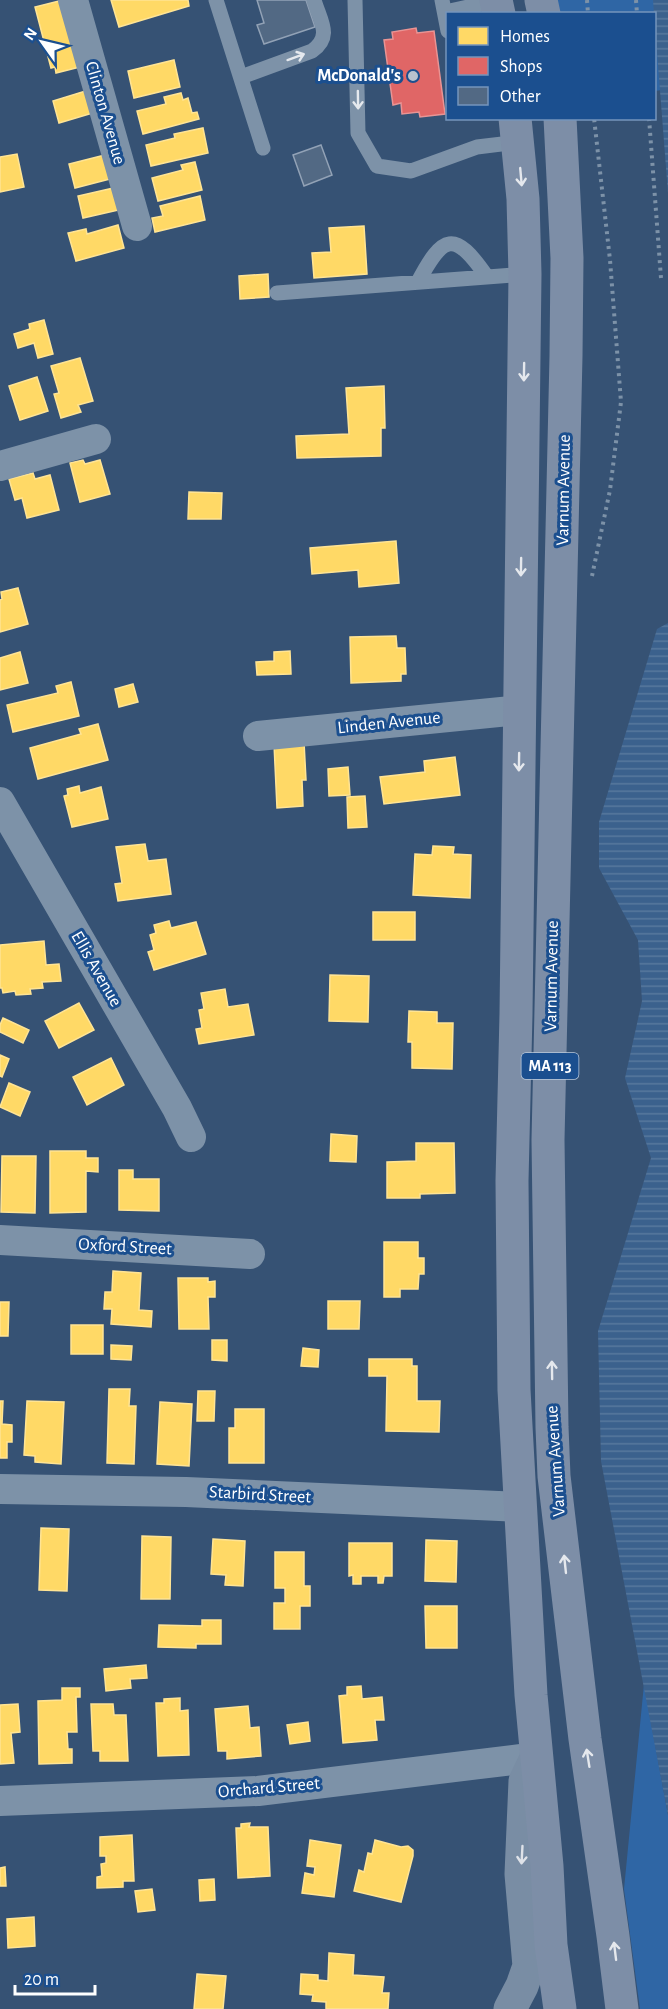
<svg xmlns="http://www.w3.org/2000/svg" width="668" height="2009" font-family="'Alegreya Sans',sans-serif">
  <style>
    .green { fill: #2f66a5 }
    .water { fill: url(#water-rules) }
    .homes { fill: #ffd966; stroke: #ffe494; stroke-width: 1.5 }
    .shops { fill: #e06666; stroke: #e99494; stroke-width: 1.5 }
    .building { fill: #526984; stroke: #92a2b6; stroke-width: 1.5 }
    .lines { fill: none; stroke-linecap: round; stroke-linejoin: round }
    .path { stroke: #7d92a8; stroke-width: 4; stroke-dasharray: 3 4.5; stroke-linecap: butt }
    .lane { stroke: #7d92a8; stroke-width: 15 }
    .street { stroke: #7d92a8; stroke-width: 30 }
    .secondary { stroke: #798da4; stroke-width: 33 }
    .primary { stroke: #7d8ea7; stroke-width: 33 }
    .oneway { stroke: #e5e9ee }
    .oneway2 { stroke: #e5e8ed }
    .oneway3 { stroke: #dee2e8 }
    .poi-dot { fill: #b9c2ce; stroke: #1b4f8f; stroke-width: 2 }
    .labels { text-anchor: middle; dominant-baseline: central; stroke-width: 6; stroke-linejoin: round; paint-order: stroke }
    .shield { fill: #1b4f8f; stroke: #bbcadd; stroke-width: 1.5 }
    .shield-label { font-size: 16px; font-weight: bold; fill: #fff }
    .poi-label { font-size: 18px; font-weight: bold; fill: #fff; stroke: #1b4f8f; text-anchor: end }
    .street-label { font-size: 18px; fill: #fff; stroke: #1b4f8f }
  </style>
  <defs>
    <pattern id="water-rules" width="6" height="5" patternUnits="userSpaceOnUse" patternTransform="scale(1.5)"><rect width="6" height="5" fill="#3b618d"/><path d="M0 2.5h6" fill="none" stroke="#58799e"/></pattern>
  </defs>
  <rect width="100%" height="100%" fill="#365274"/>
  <!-- green -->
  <path class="green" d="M546 0H668V89L655 91 654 14 550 13Z
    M644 1684 668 1815V2009H640L624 1889Z"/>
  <!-- water -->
  <path class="water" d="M653 0H668V193L654 14Z
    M668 623V1815L601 1461 598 1331 651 1158 625 1078 642 1001 638 940 599 868V822L657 629Z"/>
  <!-- homes -->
  <path class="homes" d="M63 0 84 66 56 73 55 67 51 68 35 7Z
    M111 0H188L189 6 119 27Z
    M174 60 180 87 134 98 128 71Z
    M89 90 96 112 59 123 53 101Z
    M181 93 183 100 188 98 192 113 197 112 199 119 143 134 137 111 166 104 164 97Z
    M203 128 208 153 151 166 146 145 175 138 174 134Z
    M17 154 24 187 0 192V157Z
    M109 154 114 178 75 188 69 164Z
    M195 162 202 190 158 201 152 178 183 170 181 165Z
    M118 187 123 209 83 218 78 196Z
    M200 196 205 220 155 232 152 218 163 216 160 206Z
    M118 225 124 248 76 261 68 233 86 229 87 234Z
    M364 226 367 274 314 278 312 253 331 252 329 228Z
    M268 274 269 297 240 299 239 276Z
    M44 320 53 354 38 358 34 343 18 348 14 334 30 329 29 324Z
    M80 358 93 401 78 405 81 412 61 418 54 394 59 393 51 366Z
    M37 377 48 411 20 420 9 386Z
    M384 386 385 428H381V456L297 458 296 436 349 434 346 388Z
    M83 460 85 464 100 460 110 494 80 502 70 463Z
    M33 473 35 479 50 475 59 510 27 518 22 498 15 500 9 479Z
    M189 492 222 493 221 519H188Z
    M396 541 399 583 359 587 358 570 312 574 310 548Z
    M18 588 28 624 0 632V600L2 599 1 592Z
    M396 636 397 648H405L406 674H401V681L351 683 350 637Z
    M290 651 291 674 257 675 256 662 274 661V652Z
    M20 652 28 683 0 690V658Z
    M71 682 79 716 13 732 7 705 58 693 56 686Z
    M133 684 138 702 119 707 115 689Z
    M98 724 108 760 38 779 30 748 81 734 79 729Z
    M304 742 306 780H302L303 806 277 808 274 744Z
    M455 757 460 795 384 804 380 777 425 772 424 761Z
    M348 767 350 795 329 796 328 769Z
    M79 786 80 793 101 787 108 819 72 827 64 796 68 795 67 789Z
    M365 796 367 827 348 828 347 797Z
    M145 844 148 861 166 859 171 894 118 901 115 884 122 883 116 847Z
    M433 846 454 847 453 854 471 855 470 898 413 895 415 854 432 855Z
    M373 912H415V940H373Z
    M169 921 171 928 196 922 206 954 154 970 148 952 154 950 150 935 156 933 154 925Z
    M44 941 46 965 59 964 61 981 42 982 43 988 30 989 31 994 16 995 15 991 3 993 2 988H0V945Z
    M330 975 369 976 368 1022 329 1021Z
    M225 989 228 1007 248 1004 254 1035 199 1044 196 1029 202 1028 199 1010 204 1009 201 993Z
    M79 1003 94 1030 59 1048 45 1021Z
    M409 1011 437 1012V1023H453L452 1069 412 1068V1042H408Z
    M3 1018 29 1030 23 1043 0 1032V1025Z
    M0 1055 9 1059 2 1077 0 1076Z
    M111 1058 124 1085 87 1105 73 1077Z
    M9 1083 30 1092 20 1116 0 1107Z
    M331 1134 357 1136 356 1162 330 1161Z
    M416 1143H454L455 1193 420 1194V1198H387V1162L416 1161Z
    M50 1151H86V1158H98V1172L86 1171V1212L50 1213Z
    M2 1156H36L35 1213 1 1212Z
    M119 1170H133V1179H159V1211L119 1210Z
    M384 1242H418V1258H424V1274H419L418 1289H400V1297H384Z
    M113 1271 141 1273 139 1310 152 1311 151 1327 111 1324 112 1309H104L105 1292H112Z
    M178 1278H208V1282L215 1281V1297H208L209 1329H179Z
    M328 1301H360L359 1329H328Z
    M0 1302H9L8 1336H0Z
    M71 1325H103V1354H71Z
    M212 1340H227V1361L212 1360Z
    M111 1345 132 1346 131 1360 111 1359Z
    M303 1348 319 1350 318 1367 301 1366Z
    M369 1359H412V1366H417V1401H440L439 1432 386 1431 387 1376H369Z
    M109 1389H130L129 1406H136L134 1464 107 1463Z
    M198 1391H215L214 1421H197Z
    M0 1401H3L2 1424 12 1425V1442H7V1458H0Z
    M27 1401 64 1402 61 1464 35 1462V1456L24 1455Z
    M160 1402 192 1404 189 1466 157 1464Z
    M235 1409H264V1463H229V1428H235Z
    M41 1528 69 1529 67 1591 39 1590Z
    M142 1536 171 1537 170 1599H141Z
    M213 1539 245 1541 243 1586 225 1585 226 1575 211 1574Z
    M426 1540 457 1541 456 1582 425 1581Z
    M349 1543H392V1576H384L383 1583H378V1576H361V1584H353V1575L349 1576Z
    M275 1552H304V1586H310V1606H300V1629H274V1603H285V1588H275Z
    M425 1606H457V1648H426Z
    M202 1620H221V1644H196V1648L158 1647 159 1625 202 1626Z
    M146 1665 147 1678 130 1679 131 1688 106 1691 104 1669Z
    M361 1686 362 1699 382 1697 384 1720H375L377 1740 343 1743 339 1696 347 1695V1687Z
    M62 1688H80V1697H76L77 1732H67L68 1749H72V1763L39 1764 38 1701 62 1700Z
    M180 1698V1711L188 1710 189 1755 158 1756 156 1703H164V1699Z
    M18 1704 20 1732 11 1733 14 1763 0 1764V1705Z
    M91 1704H113L114 1715H126L128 1761H100V1751H93Z
    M248 1706 250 1728 259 1727 261 1756 227 1759V1751H218L215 1709Z
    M308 1722 310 1741 290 1744 287 1725Z
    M250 1823 249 1827H268L270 1876 238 1878 236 1828H241V1824Z
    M132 1835 134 1881H123V1887L97 1888V1877L102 1876 101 1864 106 1863V1856H100V1837Z
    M310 1840 341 1845 334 1897 302 1893 305 1873 314 1875 315 1867 307 1866Z
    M375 1840 401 1847 408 1846 413 1850V1856L401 1902 354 1891 359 1870 364 1872 368 1853 372 1854Z
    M5 1867 6 1886H0V1868Z
    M214 1879 215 1900 200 1901 199 1880Z
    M152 1889 155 1910 138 1912 135 1891Z
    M34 1917 35 1946 8 1948 7 1919Z
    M329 1953 354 1955 353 1975 384 1977 382 1993H389L388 2009H326V2002L312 2001 313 1995 300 1994 301 1974 318 1975V1980L328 1981Z
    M197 1974 226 1976 223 2009H194Z"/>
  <!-- shops -->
  <path class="shops" d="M416 28 417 33 434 31 445 114 420 117 419 112 402 114 401 103 393 105 384 40 393 39 392 32Z"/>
  <!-- building -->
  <path class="building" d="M257 0H306L315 27 264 44 257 25 264 23Z
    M321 145 332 175 304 186 293 155Z"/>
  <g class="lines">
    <!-- path -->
    <path class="path" d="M587 0 588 14
      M636 0 637 14
      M649 118 661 278
      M592 576 610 490 621 402 610 260 594 118"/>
    <!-- lane -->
    <path class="lane" d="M216 0 263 148
      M355 0 358 133 377 166 411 171 477 147 518 142
      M442 0 448 31
      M445 12 496 1
      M241 77 312 51C333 36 320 21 314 0
      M418 282C443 235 454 229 487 277
      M277 293 525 274"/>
    <!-- street -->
    <path class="street" d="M73 0 137 226
      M0 466 96 439
      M258 736 520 710
      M0 802 177 1108 191 1137
      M0 1240 250 1254
      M0 1489 186 1492 521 1507
      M0 1801 258 1791 537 1757"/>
    <!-- secondary -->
    <path class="secondary" d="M510 2009 522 1986 529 1966 521 1874 525 1781 536 1758"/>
    <!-- primary -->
    <path class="primary" d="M496 0 499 14
      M541 0 544 14
      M515 118 523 199 525 274 516 1014 512 1181 514 1390 531 1695 547 1866 551 1945 560 2009
      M560 118 567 258 566 356 548 1140 552 1427 554 1476 585 1739 613 1936 622 2009"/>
  </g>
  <!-- one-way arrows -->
  <defs><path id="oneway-shaft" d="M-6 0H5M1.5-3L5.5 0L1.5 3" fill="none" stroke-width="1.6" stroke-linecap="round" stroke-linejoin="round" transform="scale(1.5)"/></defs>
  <g class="oneway">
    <use href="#oneway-shaft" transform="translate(296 57) rotate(-20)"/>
    <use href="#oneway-shaft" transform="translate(358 100) rotate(89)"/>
  </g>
  <g class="oneway2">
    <use href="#oneway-shaft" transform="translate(521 177) rotate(85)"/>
    <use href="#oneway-shaft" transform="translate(524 372) rotate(91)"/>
    <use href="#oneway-shaft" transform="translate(521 567) rotate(91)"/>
    <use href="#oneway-shaft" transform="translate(519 762) rotate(91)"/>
    <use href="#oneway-shaft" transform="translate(552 1370) rotate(-91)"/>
    <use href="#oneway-shaft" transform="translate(565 1564) rotate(-96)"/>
    <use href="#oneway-shaft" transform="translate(588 1758) rotate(-99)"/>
    <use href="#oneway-shaft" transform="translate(615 1951) rotate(-97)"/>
  </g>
  <use class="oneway3" href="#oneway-shaft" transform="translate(522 1855) rotate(93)"/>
  <!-- markers -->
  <circle class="poi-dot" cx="413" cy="76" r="6"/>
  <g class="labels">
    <!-- shield labels -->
    <rect class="shield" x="521.5" y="1053" width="57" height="26" rx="4.5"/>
    <g class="shield-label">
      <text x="550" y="1066">MA 113</text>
    </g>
    <!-- poi labels -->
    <g class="poi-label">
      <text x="401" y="76">McDonald's</text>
    </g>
    <!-- street labels -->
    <g class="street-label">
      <text transform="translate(105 113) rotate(74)">Clinton Avenue</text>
      <text transform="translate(564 490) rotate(-89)">Varnum Avenue</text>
      <text transform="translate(389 723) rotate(-6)">Linden Avenue</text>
      <text transform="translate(96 969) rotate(60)">Ellis Avenue</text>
      <text transform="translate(552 976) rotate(-89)">Varnum Avenue</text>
      <text transform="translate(125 1247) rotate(3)">Oxford Street</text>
      <text transform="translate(556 1461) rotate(-94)">Varnum Avenue</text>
      <text transform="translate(260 1495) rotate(3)">Starbird Street</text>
      <text transform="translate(269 1788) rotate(-5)">Orchard Street</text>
    </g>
  </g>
  <!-- legend -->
  <rect x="446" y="12" width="210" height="108" fill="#1b4f8f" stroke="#7695bc" stroke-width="1.5"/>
  <rect x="458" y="27" width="30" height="18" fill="#ffd966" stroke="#7695bc" stroke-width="1.5"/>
  <text x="500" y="42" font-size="18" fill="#ffffff">Homes</text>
  <rect x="458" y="57" width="30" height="18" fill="#e06666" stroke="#7695bc" stroke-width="1.5"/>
  <text x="500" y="72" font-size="18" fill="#ffffff">Shops</text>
  <rect x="458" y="87" width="30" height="18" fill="#526984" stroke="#7695bc" stroke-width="1.5"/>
  <text x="500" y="102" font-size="18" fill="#ffffff">Other</text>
  <!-- north arrow -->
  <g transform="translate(42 42) rotate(304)" stroke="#1b4f8f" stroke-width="4.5" paint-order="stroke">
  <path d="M0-4.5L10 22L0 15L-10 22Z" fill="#ffffff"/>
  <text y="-9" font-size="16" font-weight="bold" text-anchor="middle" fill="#ffffff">N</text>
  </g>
  <!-- scale -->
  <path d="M15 1985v9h80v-9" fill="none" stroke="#ffffff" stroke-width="3"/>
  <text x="24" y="1985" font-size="18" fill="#ffffff" stroke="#1b4f8f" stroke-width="4.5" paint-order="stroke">20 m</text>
</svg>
